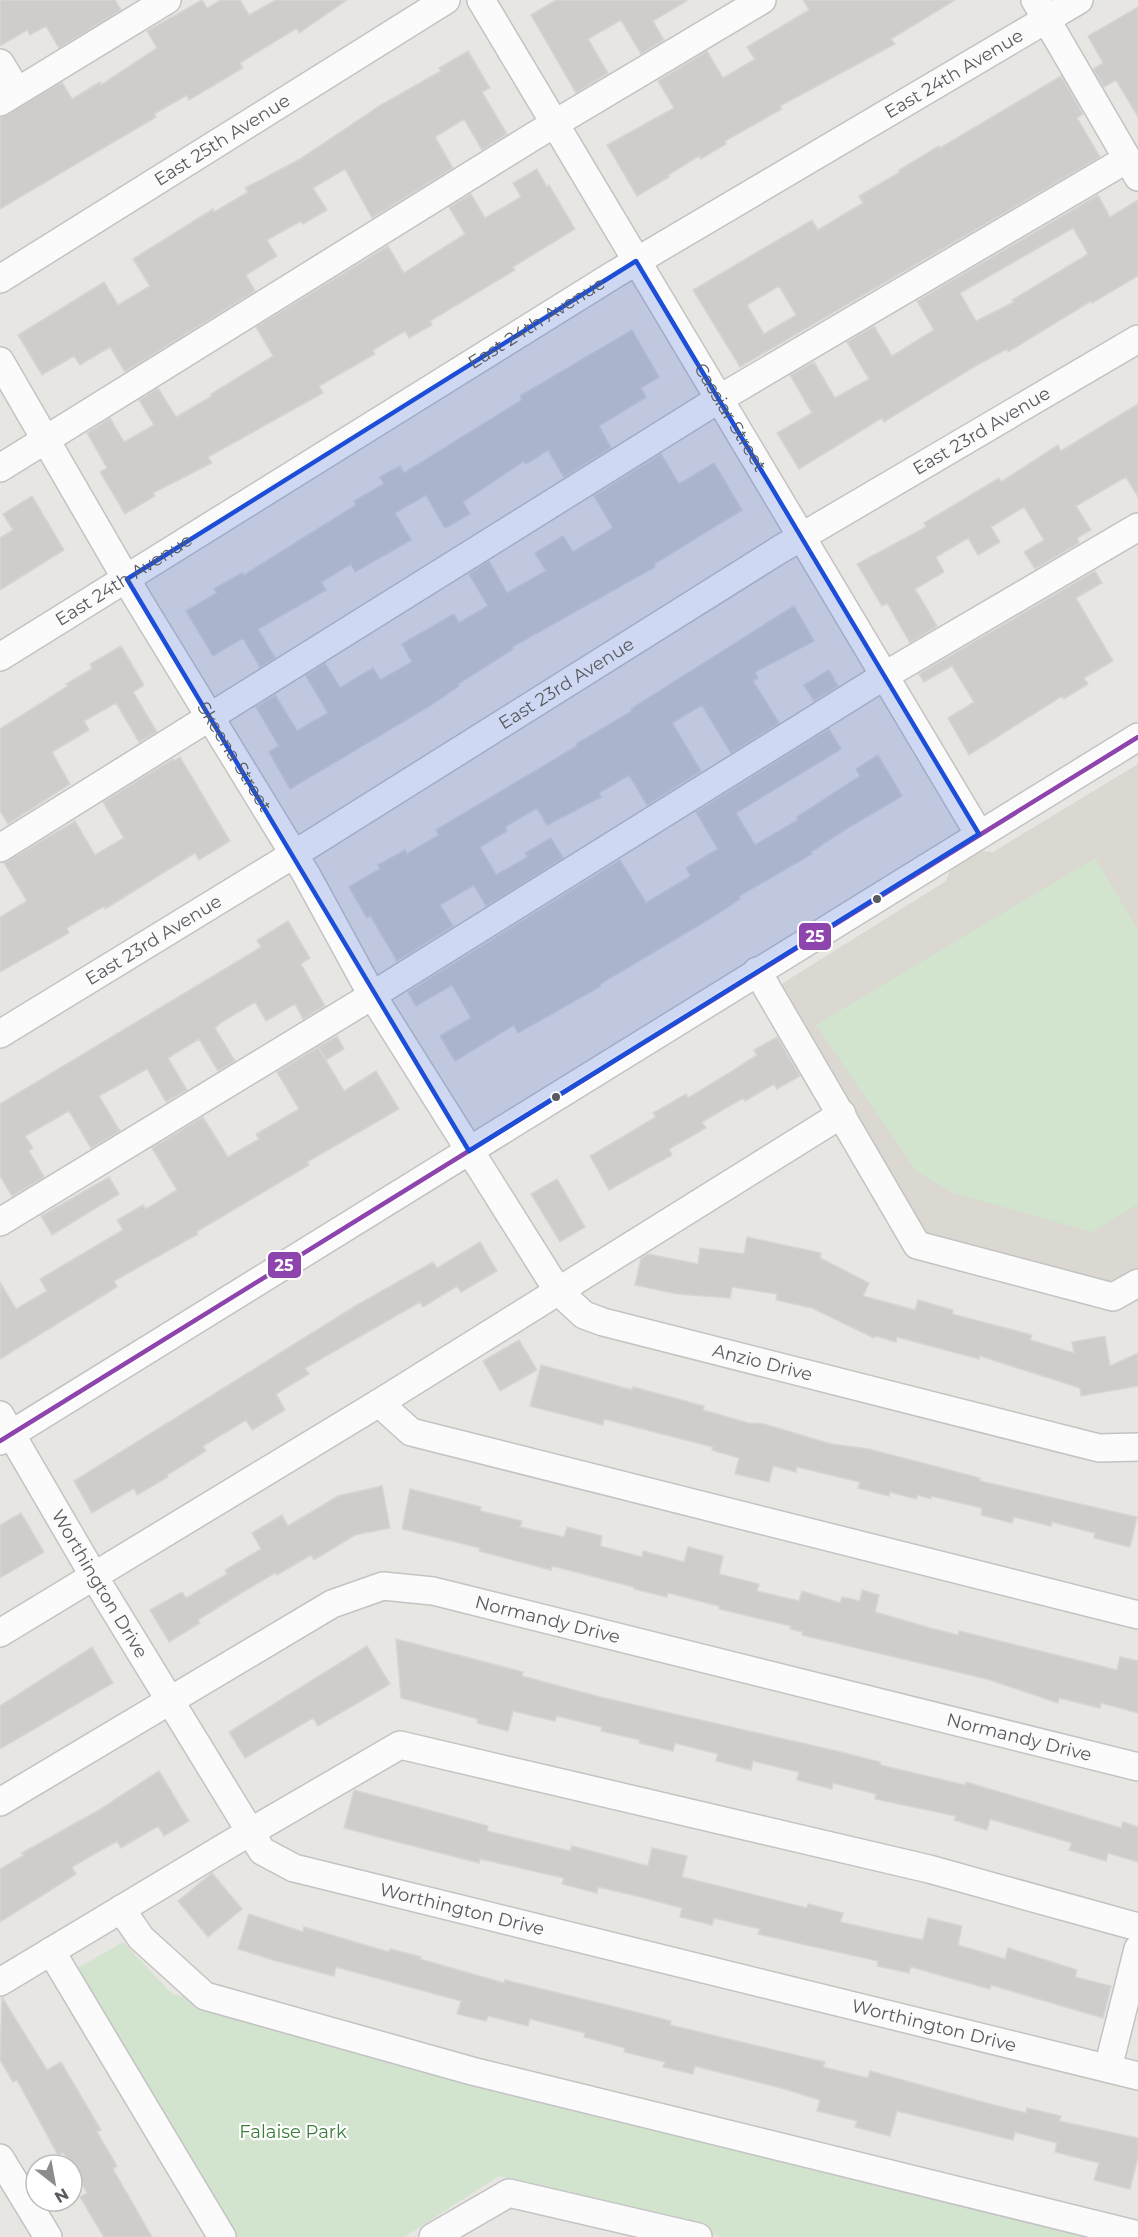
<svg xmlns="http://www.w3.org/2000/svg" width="1138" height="2237" font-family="Montserrat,sans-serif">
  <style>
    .education { fill: #dbd8d2 }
    .green { fill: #d2e3ce }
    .building { fill: #cfcdcb; stroke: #d7d5d2; stroke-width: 1.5; fill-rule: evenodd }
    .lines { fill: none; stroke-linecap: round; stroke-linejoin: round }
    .minor-casing { stroke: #c3c3c3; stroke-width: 30 }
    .minor { stroke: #fcfbfb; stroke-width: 27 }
    .bus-1-casing { stroke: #fff; stroke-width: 9 }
    .bus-1 { stroke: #8e44ad; stroke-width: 4.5 }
    .marked { fill: #1d4ed8; fill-opacity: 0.2; stroke: #1d4ed8; stroke-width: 4.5; stroke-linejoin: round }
    .bus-dot { fill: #585c60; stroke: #fff; stroke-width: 2 }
    .labels { text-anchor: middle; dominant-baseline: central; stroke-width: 4.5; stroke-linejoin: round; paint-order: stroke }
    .street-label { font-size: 18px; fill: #585c60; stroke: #fff }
    .park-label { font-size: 18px; fill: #3b7e39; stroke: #fff }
    .line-badge { stroke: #fff; stroke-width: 2 }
    .badge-label { font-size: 16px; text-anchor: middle; font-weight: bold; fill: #fff }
  </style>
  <rect width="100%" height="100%" fill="#e8e6e2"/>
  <!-- education -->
  <path class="education" d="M1138 764V1283L1113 1297 917 1245 781 988 783 983 946 881 951 869 965 860 980 851 993 852Z"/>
  <!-- green -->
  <path class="green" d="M1095 858 1138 930V1204L1092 1232 953 1193 916 1171 816 1025Z
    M123 1942 172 1994 1095 2225 1092 2237H722L499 2176 404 2237H234L71 1972Z"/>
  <!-- building -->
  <path class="building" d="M0 0H115L121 10 59 48 46 26 30 35 27 30 0 46Z
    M202 0 207 8 221 0H240L249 15 276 0H347L299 33 297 28 240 63 243 68 189 100 187 95 154 114 156 117 0 209V118L62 82 72 99 100 82 101 85 157 48 147 31Z
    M556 0H688L653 21 664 40 641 54 621 20 588 39 608 73 576 93 531 15Z
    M803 0H955L891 39 895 44 780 106 782 109 725 141 726 144 701 159 699 156 668 175 669 177 637 196 607 145 674 108 658 81 707 51 723 78 755 59 747 47 809 10Z
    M1138 7V117L1116 80 1104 87 1093 69 1103 63 1088 36Z
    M468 51 490 88 482 92 507 134 482 150 464 119 435 137 453 168 372 218 345 169 313 188 327 210 303 224 301 221 267 240 277 256 246 275 255 291 125 372 110 347 80 365 74 356 42 375 18 335 104 282 118 305 150 286 133 259 213 209 214 212 248 192 245 188 300 159 381 105 441 71 439 68Z
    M1061 76 1083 114 1077 118 1100 157 740 367 693 290 812 220 818 230 863 203 859 196 900 172 899 170 939 146 940 148ZM779 286 796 315 764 334 747 305Z
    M537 169 547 187 549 185 575 229 513 267 515 270 430 321 432 325 409 338 405 331 373 350 375 354 319 386 323 393 208 457 212 463 153 493 155 496 125 514 100 472 107 468 87 433 110 418 124 442 154 425 139 400 158 388 176 417 212 396 211 394 273 356 256 327 388 246 404 273 465 234 449 207 471 194 485 218 521 197 513 183Z
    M1098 195 1110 217 1138 200V276L1092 303 1091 301 1008 352 1007 349 977 365 884 422 882 418 799 469 777 433 812 413 790 375 814 362 835 398 869 379 847 342 874 326 892 356 934 330 917 301ZM1073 228 1088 254 1012 300 1014 302 976 321 960 293Z
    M632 330 659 377 641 388 646 397 599 426 611 448 564 477 548 450 526 464 524 461 463 502 470 514 445 528 426 495 395 513 411 540 355 572 351 564 321 582 326 590 258 629 275 658 260 667 243 638 213 656 186 611 217 593 214 589 242 573 244 575 356 505 354 501 384 484 380 477 400 466 404 473 522 400 520 396Z
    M1138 404V497L1126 477 1076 506 1091 530 1077 538 1079 543 1035 569 1024 552 1044 540 1024 507 991 527 1000 542 978 555 968 538 936 557 944 572 915 589 937 626 910 643 887 603 882 606 857 564 926 527 924 523 999 478 1001 482 1058 445 1061 451Z
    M661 454 679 484 714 463 742 510 654 564 655 567 512 647 513 649 458 684 459 686 431 705 290 789 269 752 279 746 256 707 275 695 297 731 328 713 306 676 325 663 340 688 373 668 380 680 412 662 402 644 454 614 459 623 488 606 469 574 489 561 507 593 546 571 535 553 563 536 573 552 613 528 594 496Z
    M32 496 64 550 0 590V538L13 530 3 514Z
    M1095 571 1102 583 1076 598 1113 661 1084 678 1088 684 1064 699 1062 696 969 755 948 718 974 702 952 666 924 682 919 674Z
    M794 606 814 641 755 672 758 678 753 681 779 723 731 753 702 705 672 723 701 771 647 805 629 775 599 793 601 797 547 825 537 808 505 827 507 831 480 847 496 875 528 857 525 853 551 838 563 858 486 906 474 885 440 905 453 926 397 961 370 915 367 918 349 887 380 869 378 865 405 850 407 854 439 835 436 830 577 746 576 744 632 711 631 709Z
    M121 646 144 685 133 692 157 732 139 742 116 703 84 721 89 730 52 752 70 784 8 824 0 811V729L68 686 66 684 92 669 90 664Z
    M829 670 838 686 814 701 804 685Z
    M829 729 841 749 736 813 755 845 798 820 797 817 860 776 856 769 878 755 902 796 846 829 811 852 812 854 739 896 740 899 711 918 600 984 601 986 518 1033 514 1025 455 1061 440 1036 471 1018 452 985 416 1006 408 992 620 860 646 903 691 876 686 868 718 849 696 812Z
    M180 757 230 841 199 860 195 853 105 909 104 906 67 928 69 933 0 972V917L27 901 4 863 75 821 95 855 124 838 103 802 173 759 174 761Z
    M288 921 310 958 301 964 325 1006 303 1019 295 1004 266 1021 255 1002 222 1022 215 1028 235 1061 218 1071 199 1039 168 1058 187 1090 166 1102 147 1069 99 1096 120 1131 91 1148 69 1111 25 1136 33 1148 29 1151 44 1177 12 1196 0 1176V1104L261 947 257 940Z
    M337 1036 344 1049 326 1060 318 1047Z
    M777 1037 800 1076 777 1089 774 1084 745 1101 743 1098 702 1122 706 1128 669 1149 672 1155 609 1190 590 1156 656 1117 653 1113 686 1094 688 1098 729 1073 757 1055 754 1050Z
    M318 1047 344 1091 376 1071 399 1109 307 1162 309 1165 196 1232 198 1234 114 1281 117 1287 0 1359V1282L16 1309 47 1291 40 1279 123 1230 117 1220 143 1205 146 1209 177 1190 152 1148 203 1117 228 1157 259 1139 256 1134 299 1109 277 1072Z
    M109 1177 119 1194 52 1235 41 1216Z
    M557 1179 585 1227 560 1242 531 1194Z
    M747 1237 821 1253 820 1258 869 1283 863 1296 915 1310 918 1300 953 1310 952 1314 1032 1335 1030 1340 1074 1353 1072 1342 1105 1336 1110 1366 1138 1353V1386L1081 1396 1080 1388 980 1356 979 1359 897 1337 896 1342 875 1336 874 1338 812 1308 776 1300 777 1294 732 1287 730 1298 677 1294 635 1285 641 1258 648 1254 698 1264 700 1248 744 1254Z
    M480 1242 497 1271 461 1292 457 1286 423 1307 420 1302 305 1368 309 1374 276 1394 285 1410 252 1430 246 1420 203 1446 206 1451 167 1475 168 1477 137 1495 134 1488 92 1513 74 1481 357 1305 433 1262 437 1268Z
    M519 1340 537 1370 500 1391 483 1361Z
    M541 1365 632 1390 633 1387 704 1406 703 1410 748 1423 764 1424 831 1444 869 1449 980 1478V1481L1137 1517 1130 1547 1094 1538 1095 1533 1052 1522 1051 1526 1014 1517 1012 1523 981 1515 982 1508 931 1496V1499L918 1495 916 1499 890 1492 889 1496 858 1488 860 1482 797 1467 796 1472 773 1466 769 1482 735 1474 739 1458 712 1450 713 1447 604 1419 603 1425 530 1406Z
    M382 1486 390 1528 355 1535 314 1560 311 1555 277 1575 275 1573 233 1598 198 1620 200 1623 169 1642 150 1610 182 1592 186 1598 227 1574 225 1570 261 1549 252 1533 282 1515 288 1526 338 1496Z
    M410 1489 481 1507 480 1511 522 1521 520 1527 564 1537 567 1527 602 1536 600 1546 642 1557 643 1551 684 1562 688 1547 723 1556 719 1574 759 1584 757 1591 799 1601 802 1591 840 1603 842 1597 860 1601 862 1590 879 1595 875 1612 930 1628 958 1635 959 1631 1117 1670 1120 1657 1138 1661V1713L1101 1703 1100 1708 1059 1698 1058 1703 987 1679 802 1635 803 1632 790 1629 791 1626 719 1609V1606L668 1593 667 1597 634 1589V1587L552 1566 551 1570 479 1551 480 1548 402 1529Z
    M21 1513 44 1552 0 1578V1525Z
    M396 1639 523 1672 522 1676 600 1697 841 1752 880 1762V1765L965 1785 966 1782 1121 1828 1123 1822 1138 1827V1862L1108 1853 1106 1861 1069 1850 1072 1843 990 1819 987 1830 954 1820 956 1816 875 1799 876 1794 833 1783 832 1789 797 1780 799 1772 753 1761 751 1770 716 1761 718 1754 675 1743 673 1751 639 1743 640 1740 601 1731 602 1727 557 1716 555 1721 513 1711 508 1731 477 1723 478 1719 401 1698Z
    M367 1646 390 1684 318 1726 313 1718 245 1758 229 1732Z
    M92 1647 113 1683 0 1749V1706Z
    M159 1771 189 1821 164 1836 158 1826 121 1848 117 1841 72 1867 76 1874 0 1922V1869L24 1855 22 1853 99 1810Z
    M354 1790 488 1826 487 1831 570 1851 572 1846 648 1866 652 1848 687 1856 682 1877 807 1908 808 1904 843 1913 840 1922 885 1932 923 1940 928 1918 962 1926 958 1945 1005 1959 1008 1948 1077 1970 1075 1977 1111 1986 1103 2018 991 1985 990 1989 911 1967 909 1973 877 1966 878 1961 758 1934 760 1929 714 1918 712 1925 680 1917 682 1908 641 1897 598 1887 597 1893 562 1884 564 1878 480 1859 479 1863 344 1828Z
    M212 1873 242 1909 208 1937 178 1901Z
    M249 1914 303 1932 304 1927 389 1952 390 1949 421 1957 420 1959 504 1983 505 1980 628 2010 671 2021 670 2025 825 2062 823 2067 868 2078 870 2071 986 2103 1026 2113 1027 2108 1061 2116 1059 2121 1138 2138V2157L1130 2189 1094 2180 1099 2163 1055 2152 1057 2143 1015 2132 1013 2140 897 2111 890 2136 855 2127 857 2121 817 2111 820 2100 781 2088 695 2066 693 2074 663 2067 665 2062 624 2052 625 2048 584 2037 585 2033 530 2019 528 2026 488 2016 486 2021 457 2014 461 2001 336 1967 334 1976 280 1962 238 1949Z
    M2 1997 47 2070 61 2062 101 2130 97 2132 117 2166 113 2169 152 2237H104L99 2229 80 2197 87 2193 72 2165 63 2153 58 2155 17 2080 13 2082 0 2060Z"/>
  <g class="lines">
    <!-- minor casing -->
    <g class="minor-casing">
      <g id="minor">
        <path id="s1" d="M481 0 979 834"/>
        <path d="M1035 0 1138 177"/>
        <path d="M0 63 17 91"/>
        <path d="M0 102 167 0"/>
        <path id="s2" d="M0 279 446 0"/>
        <path id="s3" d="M0 361 139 601 306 874 372 995 558 1291 584 1315 603 1322 1099 1448 1138 1447"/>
        <path d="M0 468 534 136 762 0"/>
        <path id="s4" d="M0 657 615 274 1079 0"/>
        <path d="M0 848 719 399 1127 159"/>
        <path d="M757 971 917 1245 1113 1297 1138 1283"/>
        <path id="s5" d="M0 1034 317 840 779 550 1138 339"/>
        <path d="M0 1222 360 1003 884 676 1138 527"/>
        <path d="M379 1403 411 1432 1138 1615"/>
        <path id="s6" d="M0 1415 95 1578 262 1851 294 1868 1138 2076"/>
        <path d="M0 1441 1138 737"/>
        <path d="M0 1633 379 1403 842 1114"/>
        <path id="s7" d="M0 1802 332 1604 383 1586 433 1591 1138 1767"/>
        <path d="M121 1909 141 1938 205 1996 472 2071 1138 2235"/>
        <path d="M51 1951 222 2237"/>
        <path d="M0 1982 228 1845 400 1745 929 1869 1138 1927"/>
        <path d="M1108 2068 1138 1949"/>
        <path d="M0 2158 48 2237"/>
        <path d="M433 2237 509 2193 698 2237"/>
      </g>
    </g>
    <!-- minor -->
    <use href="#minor" class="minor"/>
    <!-- bus-1 casing -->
    <g class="bus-1-casing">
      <path id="bus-1" d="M0 1441 1138 737"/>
    </g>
    <!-- bus-1 -->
    <use href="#bus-1" class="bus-1"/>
  </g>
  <!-- marked area -->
  <path class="marked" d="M636 261 979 834 469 1151 127 579Z"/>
  <!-- markers -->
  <g class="bus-dot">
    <circle cx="877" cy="899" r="5"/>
    <circle cx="556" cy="1097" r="5"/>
  </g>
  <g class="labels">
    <!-- street labels -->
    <g class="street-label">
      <text stroke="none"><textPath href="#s4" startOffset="1118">East 24th Avenue</textPath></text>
      <text stroke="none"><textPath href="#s2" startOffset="262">East 25th Avenue</textPath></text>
      <text stroke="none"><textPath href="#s4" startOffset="632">East 24th Avenue</textPath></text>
      <text stroke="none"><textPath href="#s1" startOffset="486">Cassiar Street</textPath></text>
      <text stroke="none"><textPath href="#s5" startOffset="1152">East 23rd Avenue</textPath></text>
      <text stroke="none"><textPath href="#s4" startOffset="146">East 24th Avenue</textPath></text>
      <text stroke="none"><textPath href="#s5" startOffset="666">East 23rd Avenue</textPath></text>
      <text stroke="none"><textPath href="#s3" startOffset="460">Skeena Street</textPath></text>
      <text stroke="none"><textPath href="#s5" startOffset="180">East 23rd Avenue</textPath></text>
      <text stroke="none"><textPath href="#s3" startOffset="1305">Anzio Drive</textPath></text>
      <text stroke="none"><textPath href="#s6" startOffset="196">Worthington Drive</textPath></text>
      <text stroke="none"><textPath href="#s7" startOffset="609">Normandy Drive</textPath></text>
      <text stroke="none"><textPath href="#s7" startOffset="1095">Normandy Drive</textPath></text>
      <text stroke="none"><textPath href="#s6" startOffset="718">Worthington Drive</textPath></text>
      <text stroke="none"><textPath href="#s6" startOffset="1204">Worthington Drive</textPath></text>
    </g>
    <!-- park labels -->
    <g class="park-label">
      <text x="293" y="2132">Falaise Park</text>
    </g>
  </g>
  <g class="line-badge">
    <rect x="798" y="922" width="34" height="29" rx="6" fill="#8e44ad"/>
    <rect x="267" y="1251" width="35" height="28" rx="6" fill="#8e44ad"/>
  </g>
  <g class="badge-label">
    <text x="815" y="942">25</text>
    <text x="284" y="1271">25</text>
  </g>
  <!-- north arrow -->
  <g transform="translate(54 2183) rotate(149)"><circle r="28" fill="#ffffff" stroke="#bcbebf" stroke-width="1.5"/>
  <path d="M0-4.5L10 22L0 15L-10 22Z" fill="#8a8c8e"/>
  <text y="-9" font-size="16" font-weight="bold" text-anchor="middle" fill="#585c60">N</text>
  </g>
</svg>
